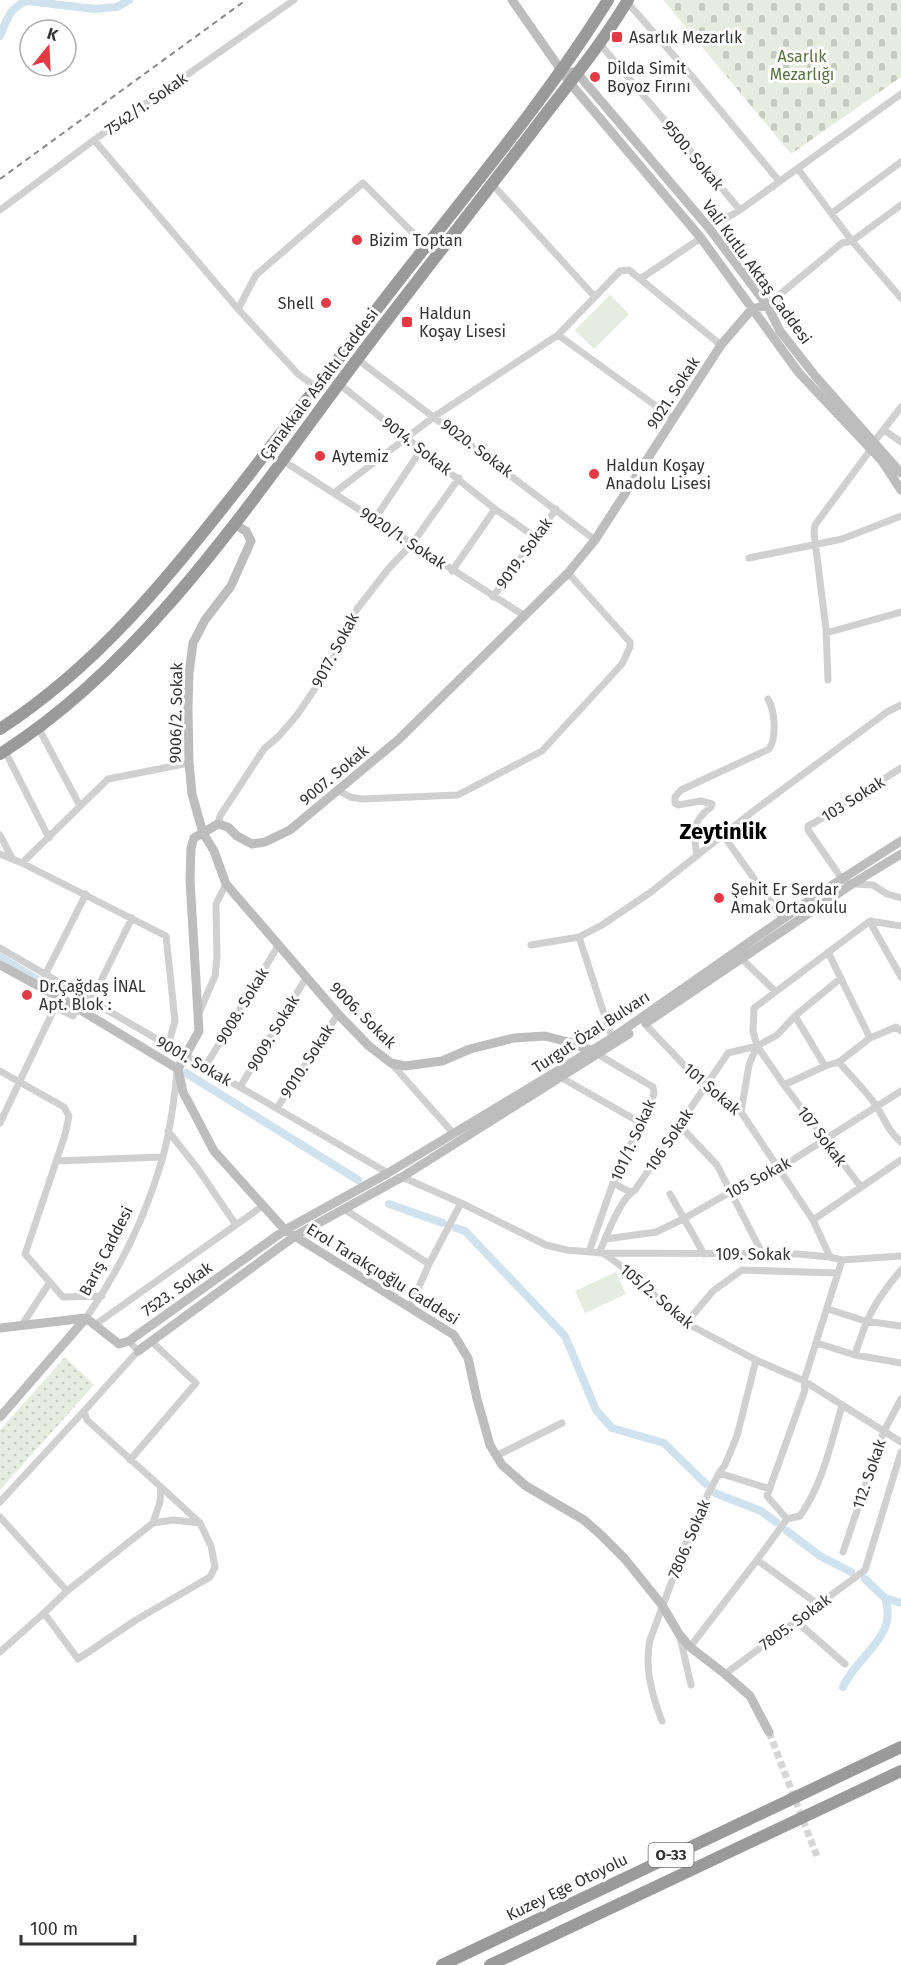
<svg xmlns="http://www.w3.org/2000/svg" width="901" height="1965" font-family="'Fira Sans',sans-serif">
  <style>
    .grass { fill: url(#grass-dots) }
    .cemetery { fill: url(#cemetery-stones) }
    .garden { fill: #e6ecdf }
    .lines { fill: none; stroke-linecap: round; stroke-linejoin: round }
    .canal { stroke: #cfe2ee; stroke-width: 8 }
    .street-tunnel { stroke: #d6d6d6; stroke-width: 7; stroke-dasharray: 7 3.5; stroke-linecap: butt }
    .street { stroke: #d0d0d0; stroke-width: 7 }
    .secondary { stroke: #bdbdbd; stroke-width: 9 }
    .highway { stroke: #9a9a9a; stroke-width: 12 }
    .rail { stroke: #888; stroke-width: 2; stroke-dasharray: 6 4.5; stroke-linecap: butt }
    .poi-dot { fill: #e63946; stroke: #fff; stroke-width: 2 }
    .labels { text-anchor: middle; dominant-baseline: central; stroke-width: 6; stroke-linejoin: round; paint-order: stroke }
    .shield { fill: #fff; stroke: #707070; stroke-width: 1.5 }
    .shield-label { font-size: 15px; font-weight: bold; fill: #333 }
    .poi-label { font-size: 16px; fill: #333; stroke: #fff; text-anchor: start }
    .park-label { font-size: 16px; fill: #56703f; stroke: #fff }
    .street-label { font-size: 16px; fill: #333; stroke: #fff }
    .district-label { font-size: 22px; font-weight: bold; fill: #000; stroke: #fff }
  </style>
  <defs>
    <pattern id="grass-dots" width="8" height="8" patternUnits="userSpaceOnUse" patternTransform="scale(1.5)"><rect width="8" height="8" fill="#e6ecdf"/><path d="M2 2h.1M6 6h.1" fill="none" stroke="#c6cbc0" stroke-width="1.8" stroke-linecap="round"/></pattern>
    <pattern id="cemetery-stones" width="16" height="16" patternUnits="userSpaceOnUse" patternTransform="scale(1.5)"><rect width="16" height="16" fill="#e6ecdf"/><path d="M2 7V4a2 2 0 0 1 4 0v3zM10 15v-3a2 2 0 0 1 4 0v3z" fill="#c6cbc0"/></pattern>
  </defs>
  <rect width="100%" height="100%" fill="#fff"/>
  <!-- grass -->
  <path class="grass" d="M65 1357 94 1385 0 1490V1430Z"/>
  <!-- cemetery -->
  <path class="cemetery" d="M663 0H901V77L791 154Z"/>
  <!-- garden -->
  <path class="garden" d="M610 295 629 314 594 349 575 330Z
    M616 1272 626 1294 585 1313 575 1291Z"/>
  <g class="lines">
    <!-- canal -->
    <path class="canal" d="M0 36C7 20 10 6 28 1L95 9 117 7 129 0
      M0 957 51 988
      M186 1073 358 1180
      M389 1204 443 1223
      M456 1228 465 1231 565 1336 596 1410 612 1428 664 1443 706 1484
      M715 1493 761 1511 776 1522
      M787 1531 820 1556 851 1572
      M865 1579 885 1598 901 1603
      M843 1687C856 1656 899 1637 885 1598"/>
    <!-- street-tunnel -->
    <path class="street-tunnel" d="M769 1732 818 1859"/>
    <!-- street -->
    <path class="street" d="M627 2 690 74 779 181
      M600 44 740 210
      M94 140 238 309 298 374 316 387
      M798 169 852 241 901 298
      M492 184 595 297
      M0 210 94 140 294 0
      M832 213 901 162
      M709 228 740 210 901 94
      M640 279 701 238
      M767 305 842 243 852 241 901 205
      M238 309 256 275 363 183 426 246
      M558 335 674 419
      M357 359 595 540
      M338 383 495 509 535 537
      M884 430 901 442
      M874 442 901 407
      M282 460 525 616
      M334 493 435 416 558 335 620 271 629 270 721 345
      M374 520 421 450
      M749 558 842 539 901 516
      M452 571 495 509
      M493 597 556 509
      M826 633 901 612
      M828 680 826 629 814 533 815 525 871 449
      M38 727 80 806
      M5 751 49 838
      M901 768 814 823 808 826V830L842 879 852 884 873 885 887 894 901 898
      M338 790 350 797 362 799 458 795 542 751 622 664 630 647V642L568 573
      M218 824 220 816 264 749 279 736 297 715 323 677 343 641 357 609 389 568 412 544 459 478
      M0 835 12 858
      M723 835 783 919
      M0 854 22 863 166 936 175 1021 168 1046
      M697 856C693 832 691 822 711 807L712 804 701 801 678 805 675 803V797L681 790 769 749C777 737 775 711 768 699
      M22 863 108 779 189 763
      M870 922 901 977
      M901 926 870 921 754 1008 753 1031 757 1046 784 1085 825 1066 839 1062 870 1038 896 1027 901 1031
      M579 937 612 1038
      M531 945 579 937 602 925 651 892 752 812 887 712 901 705
      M0 948 388 1173
      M828 952 870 1038
      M739 956 775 991
      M45 975 86 894
      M91 1001 132 918
      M199 1013 215 976 217 957 216 904 226 884
      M795 1016 825 1066
      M645 1024 705 1087 741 1112 813 1220
      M839 1062C851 1077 867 1091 877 1107 885 1120 889 1132 901 1142
      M391 1063 454 1134
      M205 1067 278 946
      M0 1071 64 1107 69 1116 65 1135 25 1254 63 1297 102 1296
      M562 1078 641 1123
      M784 1085 861 1187
      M240 1087 306 978
      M277 1108 338 1014
      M741 1112 749 1065 757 1046 777 1035 795 1016 841 978
      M0 1123 55 1007 73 1016 78 1008
      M679 1125 717 1165 763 1255
      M168 1131 198 1169 236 1225
      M56 1161 162 1157
      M402 1177 461 1203 546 1245 567 1250 603 1253 621 1266 686 1323 756 1360 804 1381 901 1442
      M613 1183 630 1192
      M670 1194 704 1254
      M344 1209 429 1264
      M606 1239 656 1232 685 1218 732 1191 791 1161 901 1091
      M589 1252 613 1183 654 1094 653 1087 599 1055
      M599 1253C606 1237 621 1197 635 1190L728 1053 757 1046
      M603 1253 798 1254 830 1257 842 1260 901 1256
      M830 1257 813 1220 901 1160
      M410 1307 429 1264 461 1203
      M828 1309 865 1321 901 1326
      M86 1318C119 1271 146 1215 162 1160 170 1132 174 1102 177 1073
      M686 1323 713 1291 742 1270 838 1273
      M96 1324 264 1205
      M22 1325 50 1282
      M129 1341 138 1351 84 1411 87 1420 161 1487 160 1502 153 1523 67 1591 44 1613 78 1659 136 1620 210 1577 215 1567 211 1546 200 1523 161 1487
      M817 1343 855 1355 901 1363
      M855 1355C867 1316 875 1301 901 1270
      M496 1456 562 1423
      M130 1460 196 1383 151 1341
      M719 1473 770 1489
      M0 1502 84 1411
      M0 1517 67 1591
      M787 1519 767 1496 805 1390 804 1381 842 1260
      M787 1519 800 1516C823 1484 831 1442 842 1406
      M153 1523 173 1520 200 1523
      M843 1552 883 1433 901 1399
      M757 1560 819 1605
      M796 1621 845 1664
      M680 1637 691 1685
      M690 1647 757 1560 787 1519
      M0 1652 44 1613
      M725 1674 865 1570 901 1452
      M662 1721C652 1696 644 1667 650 1640L695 1519 719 1473 725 1465 737 1436 756 1360"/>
    <!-- secondary -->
    <path class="secondary" d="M512 0 570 83 701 238 799 373 882 461 901 490
      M572 72 578 74 709 228 767 305 780 331 816 377 901 473
      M234 524 246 531 251 541 231 586 205 620 193 643 189 673 188 707 189 763 192 794 203 833 214 851 226 884 338 1014 369 1046 391 1063 405 1066 442 1061 470 1049 514 1038 545 1036 572 1043 592 1051
      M0 965 59 997 178 1069 183 1092 214 1151 285 1230 454 1335 468 1358 477 1399 490 1445 502 1465 526 1486 584 1520 600 1534 625 1559 662 1605 679 1634 690 1647 725 1674 750 1696 769 1732
      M646 1023 852 884 901 854
      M178 1069 199 1031 190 880 191 848 194 838 218 824 228 827 237 836 252 844 265 842 290 830 398 740 568 573 595 540 721 345 752 309 767 305
      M86 1318 119 1344 129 1341 285 1230 388 1173 612 1038 823 891 901 841
      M0 1328 86 1318
      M138 1351 295 1236 402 1177 629 1034
      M0 1417 86 1318"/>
    <!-- highway -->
    <path class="highway" d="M0 729C100 664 168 577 241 485 284 429 327 374 370 318 450 213 538 112 608 0
      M0 754C159 654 270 471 384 324 433 260 483 196 532 132 565 88 600 47 628 0
      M442 1965 901 1747
      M490 1965 901 1771"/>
    <!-- rail -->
    <path class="rail" d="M0 179 246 0"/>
  </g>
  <!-- markers -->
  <g class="poi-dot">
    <rect x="611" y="31" width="12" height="12" rx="3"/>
    <circle cx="595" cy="77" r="6"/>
    <circle cx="357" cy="240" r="6"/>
    <circle cx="326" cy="303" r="6"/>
    <rect x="401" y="316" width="12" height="12" rx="3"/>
    <circle cx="320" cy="456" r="6"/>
    <circle cx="594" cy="474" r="6"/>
    <circle cx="719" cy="898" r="6"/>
    <circle cx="27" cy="995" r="6"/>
  </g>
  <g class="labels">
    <!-- shield labels -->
    <rect class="shield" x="648.5" y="1843" width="45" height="24" rx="4.5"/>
    <g class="shield-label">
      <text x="671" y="1855">O-33</text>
    </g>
    <!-- poi labels -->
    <g class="poi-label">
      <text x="629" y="37">Asarlık Mezarlık</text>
      <text x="607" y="68">Dilda Simit<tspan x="607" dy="18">Boyoz Fırını</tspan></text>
      <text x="369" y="240">Bizim Toptan</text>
      <text x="314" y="303" text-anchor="end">Shell</text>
      <text x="419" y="313">Haldun<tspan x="419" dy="18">Koşay Lisesi</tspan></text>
      <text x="332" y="456">Aytemiz</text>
      <text x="606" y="465">Haldun Koşay<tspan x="606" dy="18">Anadolu Lisesi</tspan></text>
      <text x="731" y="889">Şehit Er Serdar<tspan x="731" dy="18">Amak Ortaokulu</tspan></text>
      <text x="39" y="986">Dr.Çağdaş İNAL<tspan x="39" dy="18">Apt. Blok :</tspan></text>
    </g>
    <!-- park labels -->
    <g class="park-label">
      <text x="802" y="56">Asarlık<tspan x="802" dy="18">Mezarlığı</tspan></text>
    </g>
    <!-- street labels -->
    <g class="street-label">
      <text transform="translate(146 104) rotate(-35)">7542/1. Sokak</text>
      <text transform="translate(693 155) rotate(50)">9500. Sokak</text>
      <text transform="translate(757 272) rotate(54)">Vali Kutlu Aktaş Caddesi</text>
      <text transform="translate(319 384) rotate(-53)">Çanakkale Asfaltı Caddesi</text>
      <text transform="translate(673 393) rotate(-57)">9021. Sokak</text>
      <text transform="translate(417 446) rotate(38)">9014. Sokak</text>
      <text transform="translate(477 448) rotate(37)">9020. Sokak</text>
      <text transform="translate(403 538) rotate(33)">9020/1. Sokak</text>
      <text transform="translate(524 553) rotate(-54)">9019. Sokak</text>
      <text transform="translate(335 650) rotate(-62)">9017. Sokak</text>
      <text transform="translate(176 713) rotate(-89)">9006/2. Sokak</text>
      <text transform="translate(334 775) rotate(-40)">9007. Sokak</text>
      <text transform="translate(853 799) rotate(-32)">103 Sokak</text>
      <text transform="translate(242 1006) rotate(-59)">9008. Sokak</text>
      <text transform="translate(363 1015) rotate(45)">9006. Sokak</text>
      <text transform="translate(591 1032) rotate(-33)">Turgut Özal Bulvarı</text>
      <text transform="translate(273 1033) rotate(-59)">9009. Sokak</text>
      <text transform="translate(194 1061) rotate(30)">9001. Sokak</text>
      <text transform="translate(307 1061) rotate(-57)">9010. Sokak</text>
      <text transform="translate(712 1089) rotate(41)">101 Sokak</text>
      <text transform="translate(822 1136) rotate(53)">107 Sokak</text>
      <text transform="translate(633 1140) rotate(-66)">101/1. Sokak</text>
      <text transform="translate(669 1140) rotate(-56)">106 Sokak</text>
      <text transform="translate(758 1178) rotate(-28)">105 Sokak</text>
      <text transform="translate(106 1251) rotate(-63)">Barış Caddesi</text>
      <text x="753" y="1254">109. Sokak</text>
      <text transform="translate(383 1274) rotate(32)">Erol Tarakçıoğlu Caddesi</text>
      <text transform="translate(177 1289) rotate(-35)">7523. Sokak</text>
      <text transform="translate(657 1296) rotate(40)">105/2. Sokak</text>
      <text transform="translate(869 1474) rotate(-71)">112. Sokak</text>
      <text transform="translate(689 1539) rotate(-67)">7806. Sokak</text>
      <text transform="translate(795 1622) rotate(-36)">7805. Sokak</text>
      <text transform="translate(567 1887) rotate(-26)">Kuzey Ege Otoyolu</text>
    </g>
    <!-- district labels -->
    <g class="district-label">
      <text x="723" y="831">Zeytinlik</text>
    </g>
  </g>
  <!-- north arrow -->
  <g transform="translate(48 48) rotate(18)"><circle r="28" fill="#ffffff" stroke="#adadad" stroke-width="1.5"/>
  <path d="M0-4.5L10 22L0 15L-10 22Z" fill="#e63946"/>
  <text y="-9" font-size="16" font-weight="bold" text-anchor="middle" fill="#333333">K</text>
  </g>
  <!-- scale -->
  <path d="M21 1935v9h114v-9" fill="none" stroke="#333333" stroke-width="3"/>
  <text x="30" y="1935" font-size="18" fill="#333333" stroke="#ffffff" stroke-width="4.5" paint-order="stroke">100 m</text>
</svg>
